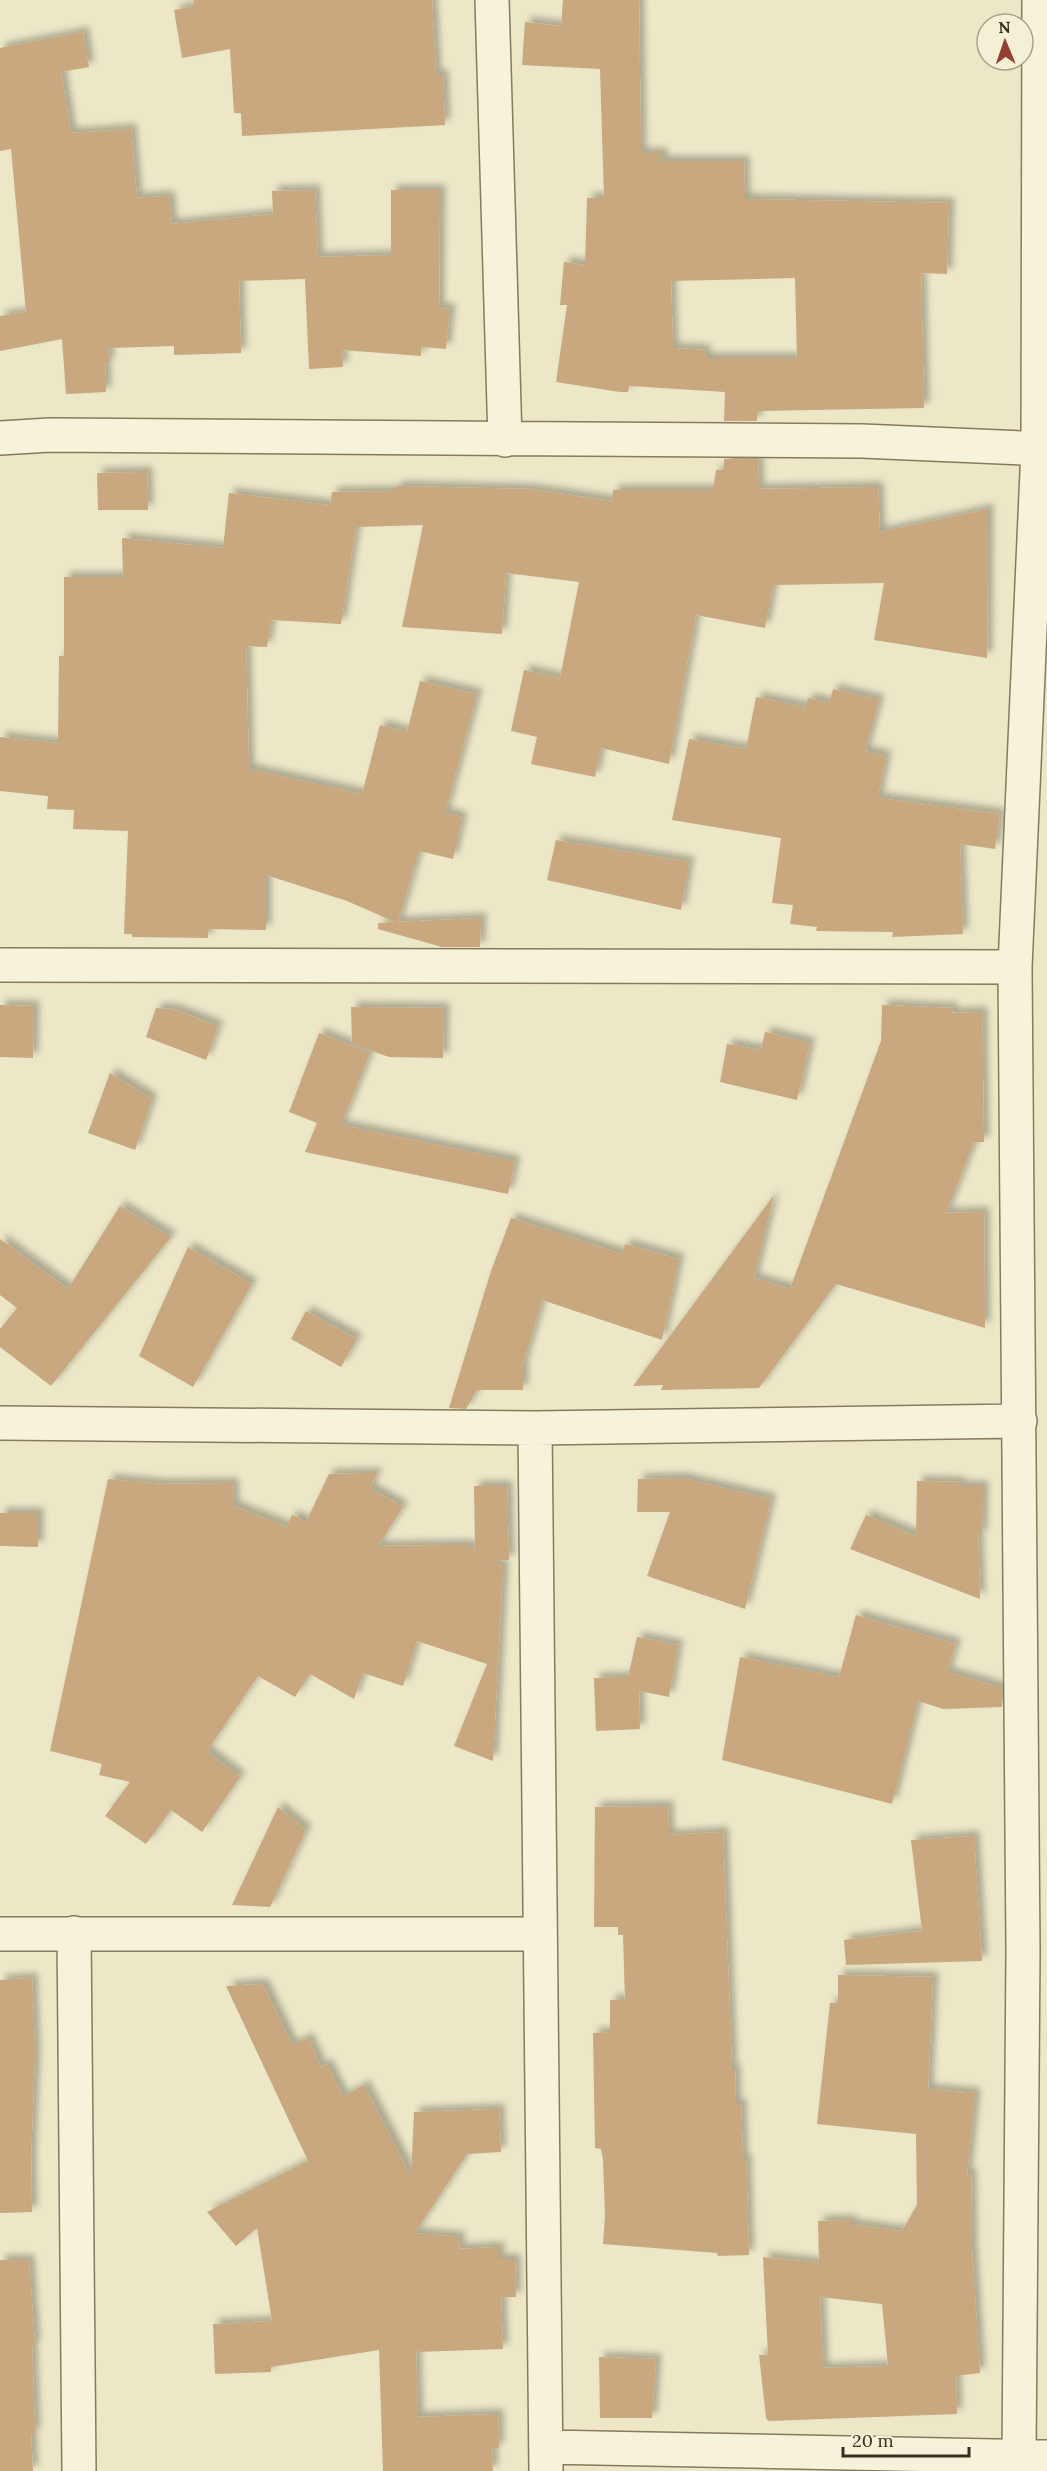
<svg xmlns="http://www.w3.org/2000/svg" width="1047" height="2471" font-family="Lora,serif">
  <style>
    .building { fill: #c9a87f; fill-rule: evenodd; filter: url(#shadow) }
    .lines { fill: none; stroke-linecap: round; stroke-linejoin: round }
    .minor-casing { stroke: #877a5d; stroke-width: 36 }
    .minor { stroke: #f7f3da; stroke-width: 33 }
  </style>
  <defs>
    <filter id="shadow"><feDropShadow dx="5.5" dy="-5.5" stdDeviation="3" flood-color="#0004"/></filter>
  </defs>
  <rect width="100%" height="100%" fill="#ece7c7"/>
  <!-- building -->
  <path class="building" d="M194 0H432L436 75H443L445 125 242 136 241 113H234L230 49 182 58 174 10 194 6Z
    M563 0H639L641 153H662V161H744L745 199 949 203 947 274 921 273 924 408 757 411V421H724L725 392 629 386 628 392H620L556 382 567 305H560L564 262 585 265 587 198H604L600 69 522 65 525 22 561 26ZM795 278 797 358H705L706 350 673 348 671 281Z
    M83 32 89 67 61 72 71 133 131 129 137 198 169 196 172 224 273 214 272 191 315 190 318 257 391 255V190H440L439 308 450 309 446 349 421 347V356L342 350 343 367 309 369 305 279 239 281 241 353 174 355V346L108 348 109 363 105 364 106 392 66 394 62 339 0 351V316L26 312 11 149 0 151V48Z
    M724 459H758L759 489 878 487 880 532 988 509 987 658 874 640 884 583 773 585 765 628 696 615 669 764 601 748 595 777 531 764 537 737 511 731 524 670 560 678 579 582 506 573 502 634 402 627 423 525 356 527 341 624 271 620 267 647 246 646 249 769 362 794 380 725 407 732 420 681 477 694 445 813 462 817 453 859 419 851 398 922 481 918 480 947H442L378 929V923L395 922 347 901 266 875V930L208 929V938L132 937V934H124L128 831 73 829 74 810 47 809 48 796 0 791V737L58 743 59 656H64V577H123L122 538 223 548 229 493 330 505 332 492 396 491V486L530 489 612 501 613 490H713L716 470H724Z
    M147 472 148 510H98L97 473Z
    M833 689 879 700 865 751 886 756 878 798 1000 814 995 849 960 844 963 934 892 937 893 932 816 931 817 927 790 924 793 905 772 903 781 838 672 820 689 739 746 749 756 697 805 707 808 698 829 703Z
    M556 840 689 862 681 910 547 880Z
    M0 1005 34 1006 33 1058 0 1057Z
    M882 1005 953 1008 952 1013 982 1012 984 1142H974L946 1213 984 1212 985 1328 836 1284 759 1388 661 1390 663 1385 633 1386 774 1195 754 1278 790 1289 881 1041Z
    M351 1007 444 1008 443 1058 389 1057 352 1044Z
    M156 1008 173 1009 218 1026 206 1060 146 1037Z
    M765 1032 810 1043 797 1100 720 1082 727 1044 761 1050Z
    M319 1033 370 1053 341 1125 515 1161 508 1194 305 1152 317 1123 289 1112Z
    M110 1073 152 1099 135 1150 88 1133Z
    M120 1206 171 1237 51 1386 0 1347V1329L17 1308 0 1295V1239L68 1289Z
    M511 1218 622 1254 625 1244 679 1259 662 1340 542 1300 523 1365V1390H477L466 1409 449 1408 491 1271Z
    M188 1247 252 1284 193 1387 139 1356Z
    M306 1311 357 1339 341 1367 291 1339Z
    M377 1473 370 1488 403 1507 378 1546 467 1545 475 1550 474 1486H507L509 1560 493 1561 503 1567 493 1761 454 1746 487 1664 417 1641 403 1686 363 1673 354 1699 310 1674 295 1697 258 1676 207 1751 240 1777 202 1832 171 1810 146 1844 105 1816 130 1782 99 1775 102 1764 50 1751 108 1479 163 1484 233 1483 234 1506 287 1527 292 1515 306 1522 329 1474Z
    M682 1478 771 1499 745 1609 647 1576 670 1512H637L638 1479Z
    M917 1481 960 1482V1486H983L982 1535 978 1534 980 1599 850 1549 866 1515 916 1536Z
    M0 1513H38V1547L0 1546Z
    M856 1615 956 1644 947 1672 1002 1688V1707L943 1709 918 1701 892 1804 722 1760 740 1657 839 1677Z
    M637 1637 678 1645 669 1697 639 1691 640 1729 596 1731 594 1678 628 1677Z
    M668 1806 669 1835 723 1832 732 2070H735L736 2104H741L743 2159H746L749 2255 718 2256 717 2253 603 2244 605 2216 603 2160 601 2149 595 2148 593 2033 610 2032V2000H625L623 1935H618V1927H594L595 1807Z
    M278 1807 306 1830 270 1907 232 1905Z
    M974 1836 982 1961 846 1965 844 1940 922 1931 911 1840Z
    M838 1975 933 1977 928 2089 975 2093 967 2174H971L972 2250 980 2373 956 2376 957 2414 768 2421 766 2418 759 2355H768L763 2257 819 2263 818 2221 851 2220V2224L902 2231 917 2205 916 2134 817 2124 830 2003H838ZM820 2297 882 2304 888 2366 823 2368Z
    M32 1978 35 2052 31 2157 32 2212 0 2213V1980Z
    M263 1984 292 2045 308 2038 321 2067 327 2064 343 2097 364 2085 411 2176 414 2112 499 2109 501 2152 467 2154 415 2233 460 2237 459 2249 499 2247V2259H515L516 2297H501L503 2349 416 2352 418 2417 498 2414 499 2448H492L493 2471H383L379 2350 271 2367V2372L215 2374 213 2324 272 2321 257 2228 236 2246 207 2212 308 2161 226 1986Z
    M0 2260H29L35 2346H32L35 2434H31L33 2471H0Z
    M599 2357 656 2359 652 2418H600Z"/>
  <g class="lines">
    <!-- minor casing -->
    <g class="minor-casing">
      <path id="minor" d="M492 0 505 440
        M0 438 50 435 862 441 1047 449
        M0 965 1015 967
        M0 1423 535 1428 1020 1421
        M535 1428 546 2471
        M74 1933 79 2471
        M0 1934H540
        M546 2447 1047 2457
        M1019 2457 1023 1951 1015 967 1038 449 1039 0"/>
    </g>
    <!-- minor -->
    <use href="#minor" class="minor"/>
  </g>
  <!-- north arrow -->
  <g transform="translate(1005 42) rotate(358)"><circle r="28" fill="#f4f0d6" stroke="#a9a38d" stroke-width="1.5"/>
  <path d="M0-4.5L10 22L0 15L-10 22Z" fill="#933e30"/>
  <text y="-9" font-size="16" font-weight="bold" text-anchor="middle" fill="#382f20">N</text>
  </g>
  <!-- scale -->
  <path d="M843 2447v9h126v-9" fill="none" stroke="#382f20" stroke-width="3"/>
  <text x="852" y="2447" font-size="18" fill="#382f20" stroke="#f4f0d6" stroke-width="4.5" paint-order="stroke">20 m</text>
</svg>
